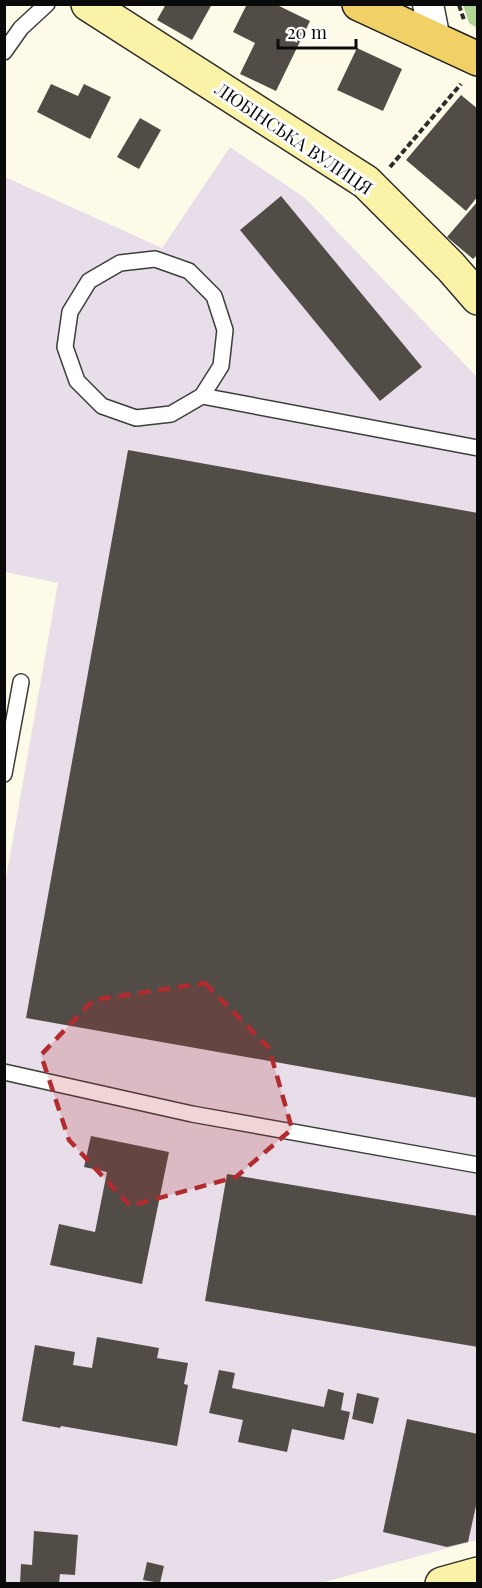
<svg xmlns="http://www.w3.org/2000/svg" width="482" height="1588" font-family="'Playfair Display',serif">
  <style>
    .industrial { fill: #e8dee9 }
    .forest { fill: #b1d595 }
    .building { fill: #524c47 }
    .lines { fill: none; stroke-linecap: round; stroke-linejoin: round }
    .lane-casing { stroke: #3d3d3d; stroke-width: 18 }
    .street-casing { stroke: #3d3d3d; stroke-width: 33 }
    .secondary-casing { stroke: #2c2c2c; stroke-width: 36 }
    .primary-casing { stroke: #1b1b1b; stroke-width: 36 }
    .path { stroke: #2c2c2c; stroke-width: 4; stroke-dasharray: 6 3; stroke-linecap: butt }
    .lane { stroke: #fff; stroke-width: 15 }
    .street { stroke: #fff; stroke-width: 30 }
    .secondary { stroke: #faf3a7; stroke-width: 33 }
    .primary { stroke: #f1d166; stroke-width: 33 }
    .marked { fill: #b12b2f; fill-opacity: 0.2; stroke: #b12b2f; stroke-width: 4.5; stroke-dasharray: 12 8; stroke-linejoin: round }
    .labels { text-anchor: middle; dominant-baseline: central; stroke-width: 6; stroke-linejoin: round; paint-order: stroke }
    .street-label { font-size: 18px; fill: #0a0a0a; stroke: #fff }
  </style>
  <rect width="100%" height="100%" fill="#fefae8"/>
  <!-- industrial -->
  <path class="industrial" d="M230 147 305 198 477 377V1540L321 1583H5V884L58 583 5 572V177L162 248Z"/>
  <!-- forest -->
  <path class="forest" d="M463 5H477V28L469 23Z"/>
  <!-- building -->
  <path class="building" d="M166 4H212L192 40 157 20Z
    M247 4H275L310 21 276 91 240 74 255 43 233 32Z
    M357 48 402 69 383 111 337 90Z
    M51 84 78 96 84 84 111 97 90 139 37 112Z
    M461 95 478 109V196L466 211 406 160Z
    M140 118 161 130 139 169 117 157Z
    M281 196 422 367 380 401 240 230Z
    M478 201V254L473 259 447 237Z
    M128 450 478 513V1098L26 1018Z
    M91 1136 169 1152 142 1284 50 1265 59 1224 95 1232 107 1172 84 1167Z
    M227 1174 478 1216V1347L205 1301Z
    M97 1337 159 1348 157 1358 188 1363 184 1384 188 1385 177 1446 61 1426 60 1428 22 1421 35 1345 75 1352 73 1365 92 1368Z
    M219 1370 235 1373 232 1388 324 1407 328 1389 344 1393 341 1410 350 1412 344 1440 292 1429 287 1452 238 1442 243 1420 209 1413Z
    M357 1393 379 1398 373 1424 352 1419Z
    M407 1419 478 1434V1497L468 1542 447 1547 383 1532Z
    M34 1531 78 1535 75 1575 60 1574 59 1584H20L21 1564 32 1565Z
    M147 1562 164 1566 160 1583 143 1580Z"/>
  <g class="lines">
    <!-- lane casing -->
    <g class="lane-casing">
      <path id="lane" d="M4 52 21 28 47 4
        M202 396 221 366 225 330 214 296 189 271 155 259 120 263 89 281 70 312 65 347 77 381 102 406 136 418 171 414 202 396 478 448
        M4 774 21 682
        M4 1072 192 1114 478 1165"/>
    </g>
    <!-- street casing -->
    <g class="street-casing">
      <path id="street" d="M428 4 435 40"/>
    </g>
    <!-- secondary casing -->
    <g class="secondary-casing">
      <path id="secondary" d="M88 4 366 182 451 267 478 298
        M442 1584 478 1574"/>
    </g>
    <!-- primary casing -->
    <g class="primary-casing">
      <path id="primary" d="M359 4 478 59"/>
    </g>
    <!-- path -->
    <path class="path" d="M459 5 464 20
      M390 167 461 84"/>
    <!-- lane -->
    <use href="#lane" class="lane"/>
    <!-- street -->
    <use href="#street" class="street"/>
    <!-- secondary -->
    <use href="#secondary" class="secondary"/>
    <!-- primary -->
    <use href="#primary" class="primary"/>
  </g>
  <!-- marked area -->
  <path class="marked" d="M205 983 269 1048 292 1129 236 1177 130 1206 69 1140 41 1055 93 1000Z"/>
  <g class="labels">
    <!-- street labels -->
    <g class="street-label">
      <text transform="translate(294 138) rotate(34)">ЛЮБІНСЬКА ВУЛИЦЯ</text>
    </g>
  </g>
  <!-- border -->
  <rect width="482" height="1588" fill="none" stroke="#0a0a0a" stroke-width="12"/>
  <!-- scale -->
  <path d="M278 39v9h78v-9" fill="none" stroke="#0a0a0a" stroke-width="3"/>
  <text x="287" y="39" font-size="18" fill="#0a0a0a" stroke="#ffffff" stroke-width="4.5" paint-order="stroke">20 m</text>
</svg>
